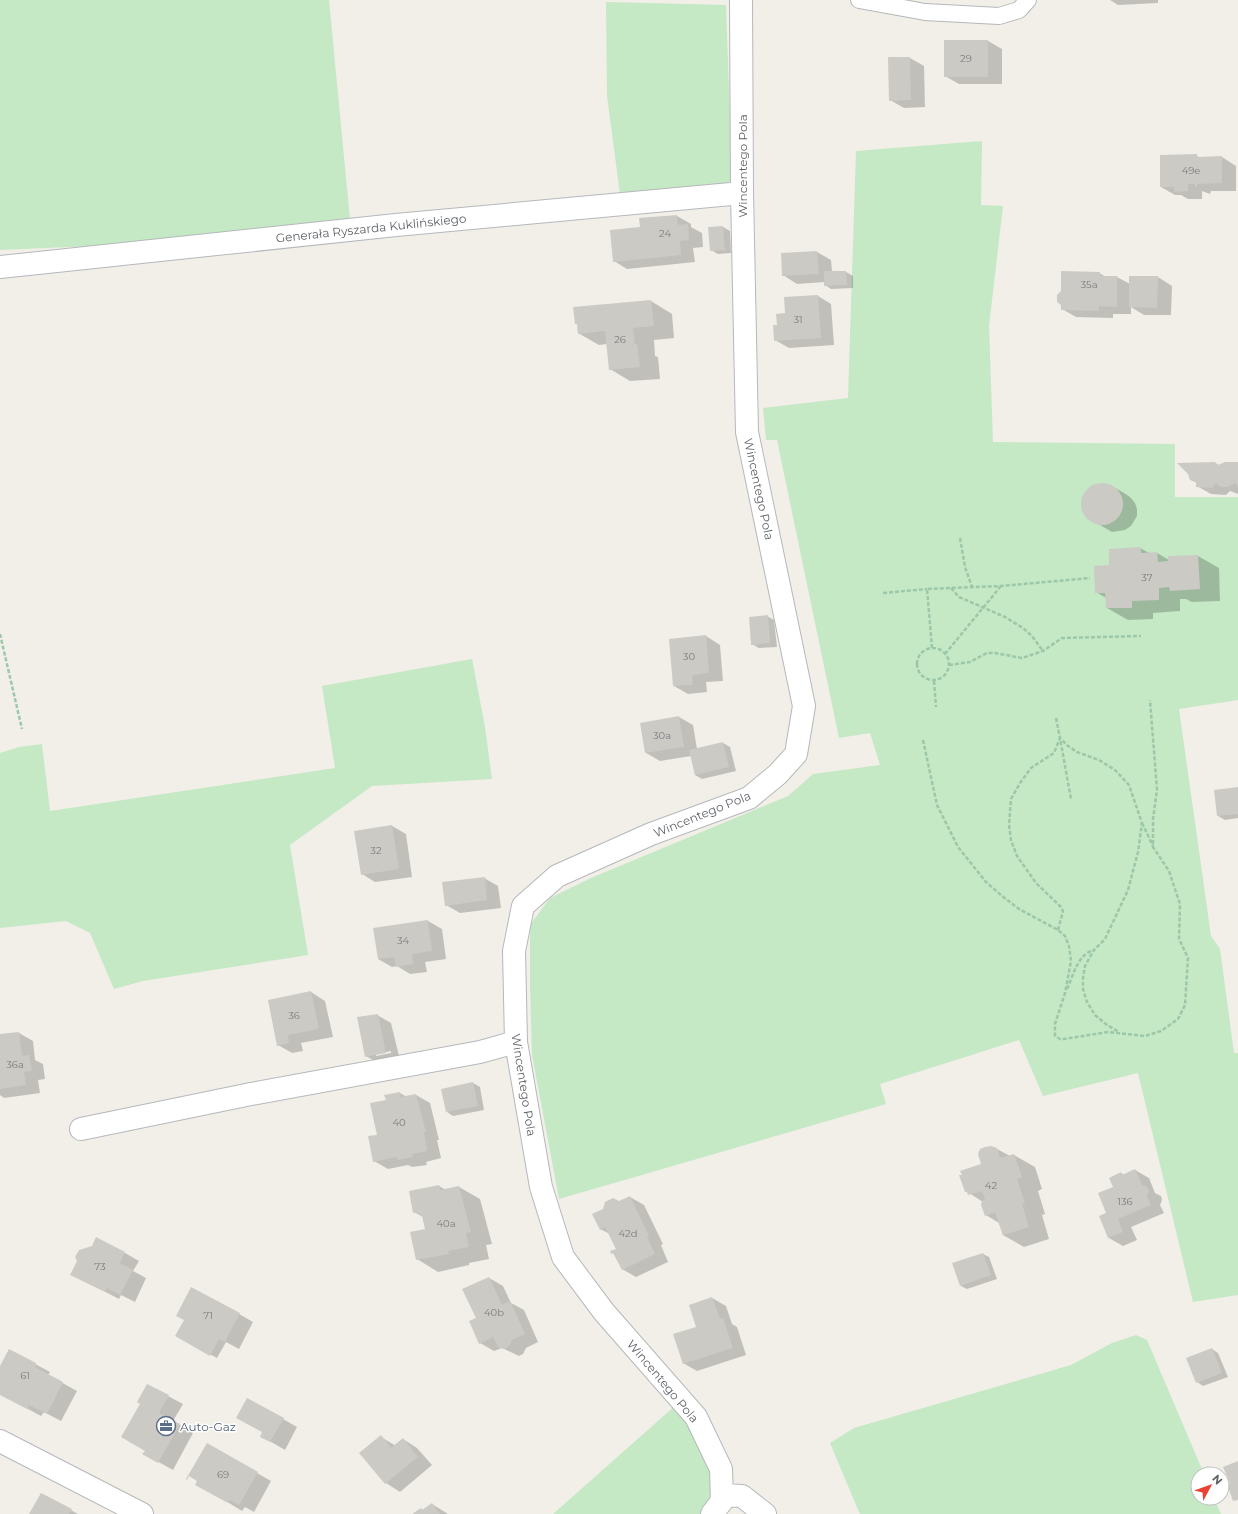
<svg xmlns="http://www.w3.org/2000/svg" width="1238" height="1514" font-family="Montserrat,sans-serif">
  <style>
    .green { fill: #c5e8c5 }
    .shadow { fill: #0003; fill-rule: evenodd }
    .building { fill: #cccac5 }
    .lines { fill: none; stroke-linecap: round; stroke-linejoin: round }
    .service-casing { stroke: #b5b8bc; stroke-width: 18 }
    .minor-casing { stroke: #b5b8bc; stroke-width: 24 }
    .path { stroke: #9cc7a9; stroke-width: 2.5; stroke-dasharray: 4 2; stroke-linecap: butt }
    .service { stroke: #fff; stroke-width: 16 }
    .minor { stroke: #fff; stroke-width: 22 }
    .labels { text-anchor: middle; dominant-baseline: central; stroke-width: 3; stroke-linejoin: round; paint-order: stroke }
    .number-label { font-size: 10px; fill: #7a7d7f }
    .street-label { font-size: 12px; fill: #5f6368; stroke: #fff }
    .service-label { font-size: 12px; fill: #4e5e75; stroke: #fff; text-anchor: start }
  </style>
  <rect width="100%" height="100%" fill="#f1efe8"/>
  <!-- green -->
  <path class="green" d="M0 0H329L350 220 163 243 0 250Z
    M606 2 726 5 732 178 727 187 620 194 607 96Z
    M982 141 981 205 1003 206 989 326 993 442 1175 444V497H1238V700L1179 709 1211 936 1220 949 1234 1053H1238V1295L1193 1302 1138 1073 1043 1096 1019 1040 880 1084 886 1104 559 1199 532 1055 530 985V925L550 898 591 878 788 796 813 774 880 765 870 733 839 738 777 440H766L763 408 848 398 856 151Z
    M472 659 485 727 492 779 372 786 290 845 308 955 143 981 114 989 90 933 66 921 0 928V753L19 747 42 744 50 811 335 768 322 686Z
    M1136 1335 1147 1340 1204 1474H1198V1498H1214L1221 1514H860L859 1512 830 1443 854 1428 1071 1365 1112 1343Z
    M676 1405 702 1446 714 1479 708 1503 700 1514H553Z"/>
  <!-- shadow -->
  <path class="shadow" d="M1110 0H1158V3L1118 5Z
    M988 41 1002 49V84H959L945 76Z
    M910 58 924 66 925 107 904 108 890 100Z
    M1196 155 1200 158 1222 157 1236 166V191H1211L1210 194 1202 191V199H1188L1181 195H1175L1161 187Z
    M677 216 691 224V227L702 233 703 247 693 248 695 262 627 269 614 261 641 228Z
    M723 227 730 231 731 253 718 254 711 250 710 228Z
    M817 252 831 260 832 272H846L853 276V288L831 289 825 285V282L797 284 783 275 782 254Z
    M1099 273 1106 277H1117L1130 284 1158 277 1172 286 1171 315H1144L1131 307V314H1113V318L1076 317 1062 309Z
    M818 296 831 304 834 345 789 348 775 340 778 326 786 314Z
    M651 301 672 314 674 338 654 340 655 356 658 357 660 379 630 381 610 369 607 344 599 345 578 333V325L575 323Z
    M1215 463 1219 465 1238 463V494L1230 491 1226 495 1211 494 1197 486V483L1191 480Z
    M1102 484 1110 485 1124 493 1130 497 1135 503 1137 509V516L1131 526 1125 530 1112 532 1088 518 1084 512 1082 503 1084 496 1088 490 1093 486Z
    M1140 548 1149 553H1157L1169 560V557L1198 556 1219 568 1220 601 1192 602 1186 599H1180V611L1153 613V619L1128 620 1107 608 1106 598 1096 592 1110 566Z
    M767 616 774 620 777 647 759 648 752 644Z
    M706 636 720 645 723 681 706 682 707 692 688 694 674 686Z
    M679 717 693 725 697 749 723 743 730 747 736 771 702 779 695 775 691 756 660 761 646 753Z
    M1238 788V818L1225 820 1218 816Z
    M392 826 406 834 412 877 375 882 362 874Z
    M484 878 498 886 501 908 460 913 446 905Z
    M428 921 442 929 446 959 425 962 427 972 410 974 397 966 392 967 378 959Z
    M311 992 325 1001 333 1037 301 1043 303 1051 292 1053 278 1045Z
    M377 1015 391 1023 400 1060 380 1064 366 1056ZM391 1051V1053L376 1056V1054Z
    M19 1033 33 1041 35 1060 43 1064 45 1079 38 1080 40 1093 4 1098 0 1095V1035Z
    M473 1083 480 1087 484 1110 453 1116 447 1112Z
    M400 1093 407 1097 416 1095 430 1103 439 1140H437L441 1158 426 1162 427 1165 412 1167 408 1165 388 1169 374 1161 378 1135 387 1101Z
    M997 1149 1010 1156 1014 1155 1035 1167 1042 1189 1038 1191 1045 1214 1042 1215 1049 1239 1024 1247 1003 1235 999 1223 986 1215 983 1202 966 1191 982 1165Z
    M1135 1170 1149 1178 1155 1193 1161 1196 1162 1200 1160 1205 1164 1213 1131 1227 1137 1240 1123 1246 1109 1238 1100 1216 1107 1213 1114 1187 1121 1173 1124 1175Z
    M439 1186 446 1190 459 1187 480 1199 492 1244 486 1245 489 1259 469 1263V1265L438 1272 417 1259 426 1230 423 1217 414 1212Z
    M630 1197 644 1205 663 1244 661 1245 668 1262 636 1277 622 1269 616 1255 612 1253 617 1250 610 1234 600 1229 619 1202Z
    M93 1247 125 1253 139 1261 133 1271 146 1278 135 1302 121 1295 119 1299 71 1274Z
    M983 1254 989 1257 997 1279 967 1289 961 1286Z
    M489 1278 503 1286 511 1303 524 1310 538 1342 526 1348 523 1354 519 1356 502 1348 494 1351 480 1343 477 1318Z
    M712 1298 726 1306 732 1324 737 1327 746 1355 697 1371 683 1363 697 1327Z
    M239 1314 253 1322 239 1349 226 1342 217 1358 176 1336Z
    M1212 1349 1218 1353 1228 1377 1203 1386 1197 1382Z
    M9 1350 50 1372 48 1375 77 1391 61 1421 44 1412 41 1416 0 1394V1370Z
    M147 1385 183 1404 173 1421 193 1433 173 1470 144 1454 146 1450Z
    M248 1399 297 1427 285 1450 261 1436 263 1432Z
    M381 1437 396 1446 403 1439 417 1448 432 1465 400 1492 386 1483 360 1453Z
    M207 1444 271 1481 254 1512 245 1507 242 1511 211 1492Z
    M41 1494 78 1514H30Z
    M432 1504 448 1514H414L421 1509 423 1510Z"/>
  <!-- building -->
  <path class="building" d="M944 40H988V77H944Z
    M888 57H910L911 100 889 101Z
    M1197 154V157L1222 156V183L1197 184V186L1195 187V184H1188V191L1174 192V187H1160V155Z
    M677 215 678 225 688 224 689 240 680 241 681 255 613 262 610 230 640 227 639 218Z
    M723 226 725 250 710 251 708 227Z
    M817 251 819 274 782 276 781 253Z
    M824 271H846L847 285 824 286Z
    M1061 271 1100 272V276H1117V307L1099 306V311L1061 310V305L1057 302V295L1061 291Z
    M1129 276H1158L1157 308 1129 307Z
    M818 295 821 338 774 341 773 325H777L776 314 785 313 784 297Z
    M651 300 654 326 633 328 635 344H637L640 367 609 370 605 331 578 334 577 324H575L573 307Z
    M1215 462 1218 465 1225 462H1238V486L1235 483 1228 487H1221L1216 483 1212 488 1196 487V482L1190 480 1188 474 1177 463Z
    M1081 504a21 21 0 1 1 42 0a21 21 0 1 1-42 0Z
    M1141 547V553L1157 552 1158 562 1168 561V556L1198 555 1200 589 1170 591 1169 587 1159 588V600L1132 601V608H1106L1105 593H1095L1094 566 1109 565V549Z
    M768 615 770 643 751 645 749 617Z
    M706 635 709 673 692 675 693 685 673 686 669 639Z
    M679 716 684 747 645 753 640 723Z
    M723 742 729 767 695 775 689 750Z
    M1238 787V814L1217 816 1214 790Z
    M392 825 399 869 361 875 354 831Z
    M485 877 487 900 445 906 442 882Z
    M428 920 432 951 412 954 413 964 396 967 394 957 378 959 373 928Z
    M311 991 319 1029 288 1035 289 1043 277 1046 268 1000Z
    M378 1014 386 1053 365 1057 357 1017Z
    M19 1032 22 1056 29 1055 32 1071 24 1072 26 1085 0 1089V1034Z
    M473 1082 478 1106 446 1112 441 1089Z
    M400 1092 401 1097 416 1094 426 1132H424L427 1151 412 1154 413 1157 397 1160V1157L373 1162 368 1136 377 1135 370 1103 386 1100 384 1095Z
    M991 1146 997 1148 1000 1158 1014 1154 1022 1177 1017 1179 1025 1203 1022 1204 1029 1227 1003 1235 995 1212 985 1216 981 1205 982 1201 985 1200 982 1191 968 1195 967 1192H965L959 1175H962L960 1171 981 1164 978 1154 980 1149 985 1147Z
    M1135 1169 1142 1185 1147 1187 1149 1191 1147 1196 1151 1205 1118 1219 1123 1232 1108 1238 1099 1216 1106 1213 1098 1193 1113 1187 1109 1178 1121 1172 1122 1175Z
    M439 1185 440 1190 459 1186 471 1232 466 1233 469 1247 448 1251 449 1254 416 1260 410 1232 425 1229 422 1216 416 1212 413 1213 409 1191Z
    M630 1196 649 1236 647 1237 655 1254 622 1270 613 1253 611 1254 610 1251 616 1249 605 1227 600 1230 592 1214 603 1209 605 1202 613 1198 619 1201Z
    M96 1237 125 1252 120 1263 133 1270 120 1295 107 1288 105 1292 70 1275 77 1261 75 1257 79 1250 92 1246Z
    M983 1253 991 1275 960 1286 952 1263Z
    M489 1277 502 1305 510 1301 525 1334 512 1340 509 1346 504 1349 498 1347 493 1337 479 1344 469 1321 476 1318 462 1289Z
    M191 1287 240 1313 225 1342 219 1339 210 1356 175 1336 184 1320 176 1316Z
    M712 1297 720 1319 723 1318 733 1348 683 1364 673 1334 696 1327 689 1305Z
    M1212 1348 1222 1373 1196 1383 1186 1358Z
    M9 1349 36 1363 35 1367 63 1382 47 1414 29 1405 27 1409 0 1395V1366Z
    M147 1384 169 1395 159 1413 180 1424 158 1463 142 1454 145 1451 121 1437 140 1404 137 1402Z
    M247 1398 284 1418 270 1442 260 1437 262 1432 236 1418Z
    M381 1435 391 1448 403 1438 418 1457 385 1484 359 1453Z
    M207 1443 258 1472 239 1505 230 1500 228 1503 195 1485 197 1481 189 1476 187 1480 186 1479Z
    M1238 1461V1500L1233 1501 1227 1484 1230 1483 1223 1467Z
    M41 1493 72 1509 69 1514H29Z
    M432 1503 440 1514H412L421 1508 422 1510Z"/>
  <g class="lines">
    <!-- service casing -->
    <g class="service-casing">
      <path id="service" d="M859 0 925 12 999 16 1019 10 1028 0"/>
    </g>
    <!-- minor casing -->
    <g class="minor-casing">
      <path id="minor" d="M0 267 396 225 742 193
        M81 1129 251 1094 480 1052 516 1042
        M0 1441 142 1514
        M722 1495 742 1496 765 1514
        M712 1514 722 1501 721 1469 696 1417 604 1312 563 1257 541 1187 516 1042 514 951 523 906 557 876 651 834 749 798 778 774 796 754 804 706 747 432 742 193 741 0"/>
    </g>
    <!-- path -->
    <path class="path" d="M960 538 965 567 972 587
      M951 588 959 597 1005 617 1023 628 1032 636 1043 651
      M883 593 927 589
      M0 634 22 729
      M932 648 927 589 1001 586 1090 578
      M917 664a16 16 0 1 1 32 0a16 16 0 1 1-32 0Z
      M945 654 1001 586
      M949 665 970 662 987 653H995L1022 658 1043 651 1062 638 1141 636
      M934 681 936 707
      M1056 718 1060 738 1068 746 1077 752 1099 760 1115 770 1129 785 1142 823 1138 852 1128 890 1105 939 1094 950 1085 966 1083 978V989L1087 1002 1095 1015 1107 1025 1119 1032
      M923 740 937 805 958 847 986 882 1002 896 1019 909 1058 930 1065 936 1069 946 1071 961 1065 993 1055 1024V1036L1060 1039H1064L1108 1032 1145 1036 1161 1031 1178 1019 1185 1005 1188 958 1179 939 1180 904 1169 871 1153 847V819L1157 790 1150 700
      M1142 823 1153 846
      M1058 930 1063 911 1061 907 1036 883 1017 856 1011 840 1009 825 1011 799 1020 783 1031 768 1054 753 1060 738 1071 799
      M1067 989C1074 974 1077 956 1093 950"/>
    <!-- service -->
    <use href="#service" class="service"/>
    <!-- minor -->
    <use href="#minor" class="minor"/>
  </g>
  <!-- icons -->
  <defs>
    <g id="office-ring" transform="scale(1)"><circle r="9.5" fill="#fff" stroke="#5c6f8a" stroke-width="1.5"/><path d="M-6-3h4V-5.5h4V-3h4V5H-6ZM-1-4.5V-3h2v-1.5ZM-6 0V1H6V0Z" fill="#5c6f8a"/></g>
  </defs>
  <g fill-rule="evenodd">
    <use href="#office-ring" x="166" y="1426"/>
  </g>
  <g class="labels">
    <!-- number labels -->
    <g class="number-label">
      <text x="966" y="58">29</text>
      <text x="1191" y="170">49e</text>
      <text x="665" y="233">24</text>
      <text x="1089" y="284">35a</text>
      <text x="798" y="319">31</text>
      <text x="620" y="339">26</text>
      <text x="1147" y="577">37</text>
      <text x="689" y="656">30</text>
      <text x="662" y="735">30a</text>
      <text x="376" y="850">32</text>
      <text x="403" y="940">34</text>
      <text x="294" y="1015">36</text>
      <text x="15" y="1064">36a</text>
      <text x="399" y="1122">40</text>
      <text x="991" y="1185">42</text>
      <text x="1125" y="1201">136</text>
      <text x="446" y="1223">40a</text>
      <text x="628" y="1233">42d</text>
      <text x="100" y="1266">73</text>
      <text x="494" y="1312">40b</text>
      <text x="208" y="1315">71</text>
      <text x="25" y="1375">61</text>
      <text x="223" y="1474">69</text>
    </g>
    <!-- street labels -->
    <g class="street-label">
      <text transform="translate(742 166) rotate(-90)">Wincentego Pola</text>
      <text transform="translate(371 228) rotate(-6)">Generała Ryszarda Kuklińskiego</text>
      <text transform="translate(759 489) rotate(78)">Wincentego Pola</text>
      <text transform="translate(702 814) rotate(-22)">Wincentego Pola</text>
      <text transform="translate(524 1085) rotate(81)">Wincentego Pola</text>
      <text transform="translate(663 1381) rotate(50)">Wincentego Pola</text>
    </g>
    <!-- service labels -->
    <g class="service-label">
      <text x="180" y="1426">Auto-Gaz</text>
    </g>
  </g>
  <!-- north arrow -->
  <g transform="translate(1210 1486) rotate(49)"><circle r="19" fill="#ffffff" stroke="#bfc1c3"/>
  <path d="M0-3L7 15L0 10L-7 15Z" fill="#ea4335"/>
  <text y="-6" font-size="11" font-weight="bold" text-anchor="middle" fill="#5f6368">N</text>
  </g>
</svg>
